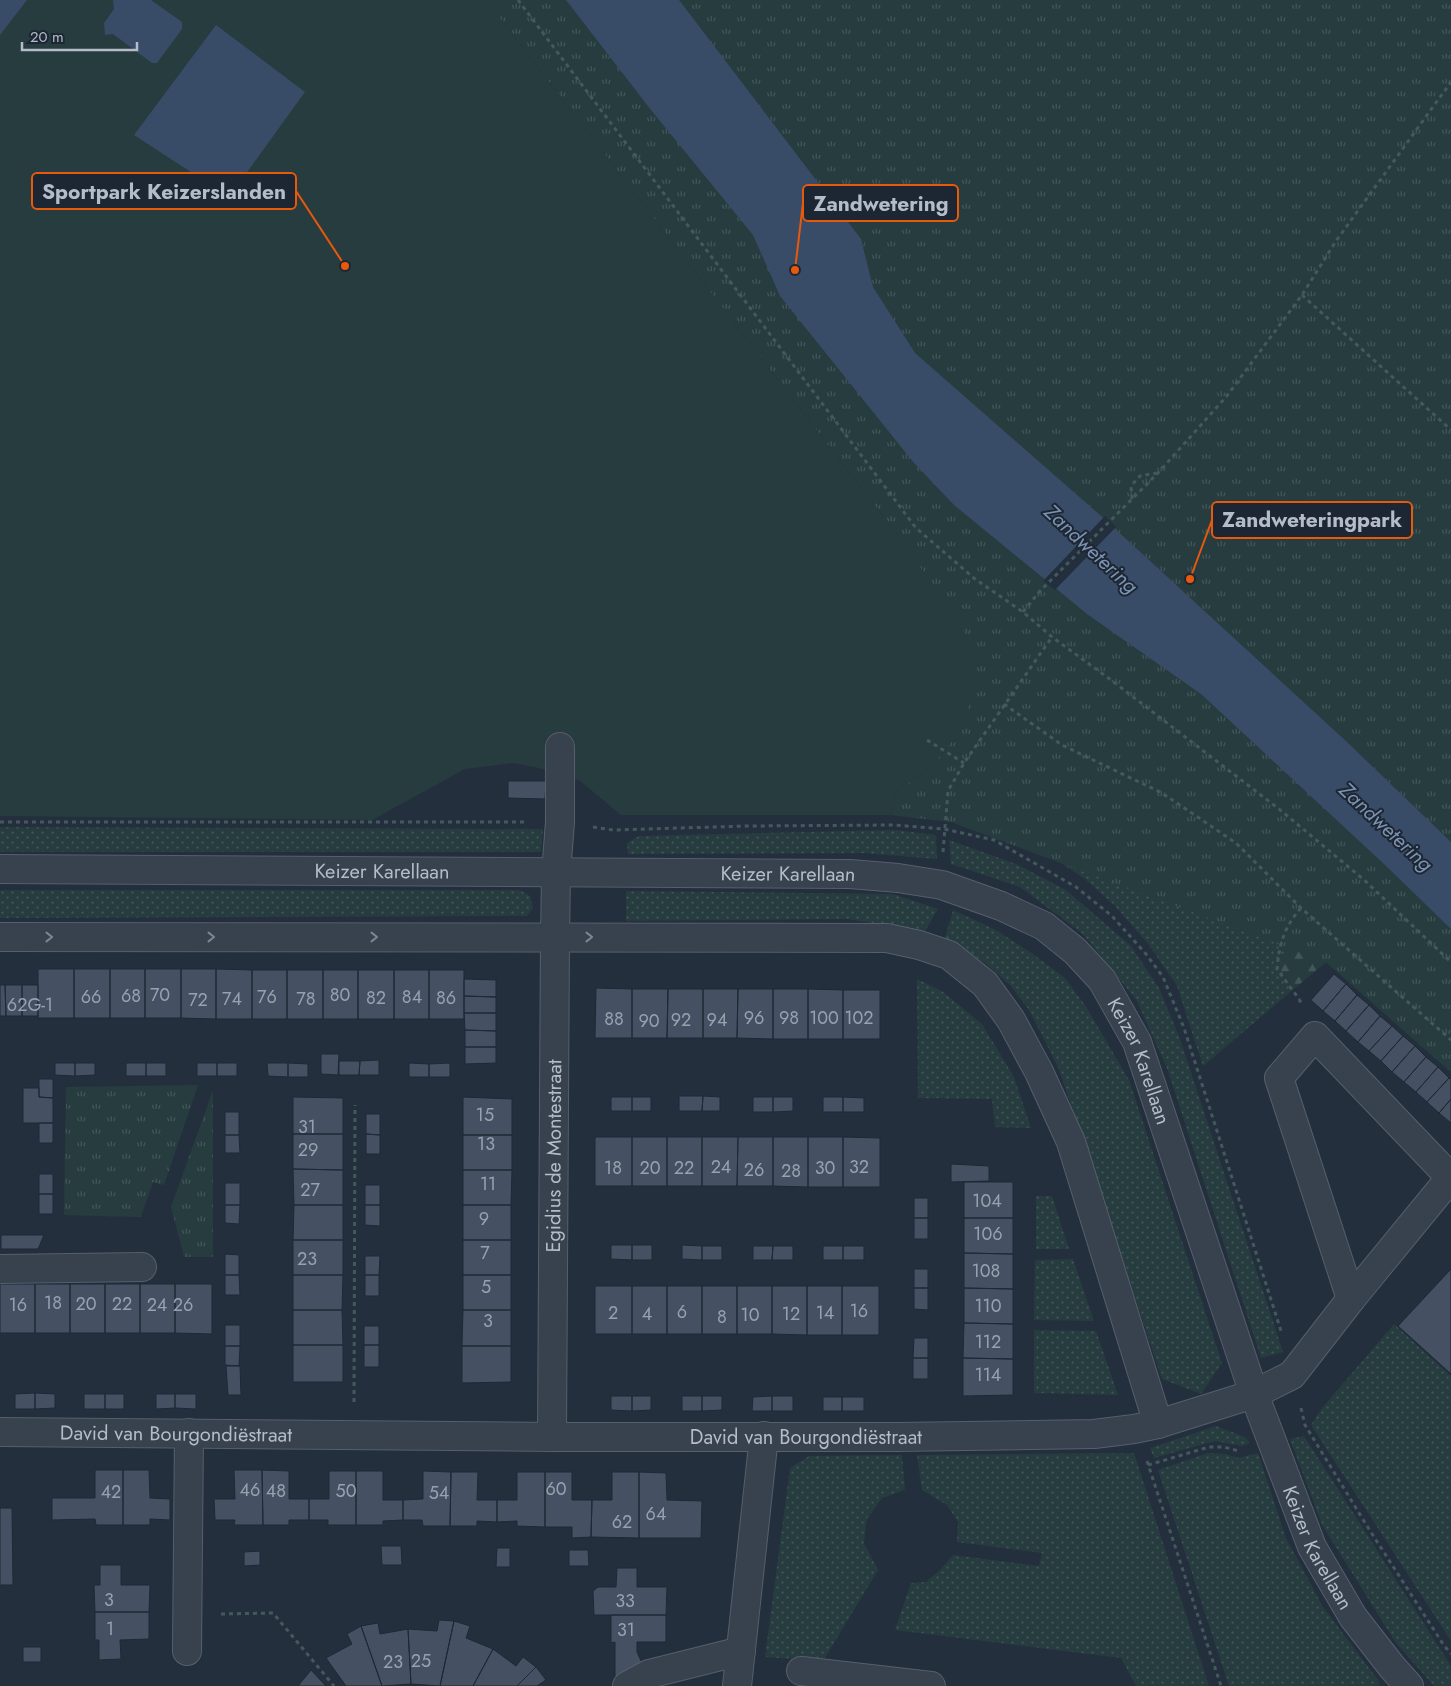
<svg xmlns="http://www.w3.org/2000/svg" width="1451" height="1686" font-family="Jost,sans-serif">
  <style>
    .grass { fill: url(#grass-dots) }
    .forest { fill: url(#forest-firs) }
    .park { fill: url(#park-tufts) }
    .pitch { fill: #263c3f }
    .water { fill: #394c67 }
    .pier { fill: #242f3e }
    .building { fill: #455162; stroke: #1f2835 }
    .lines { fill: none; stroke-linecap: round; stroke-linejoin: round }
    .minor-casing { stroke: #565f6c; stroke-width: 30 }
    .path { stroke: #44595c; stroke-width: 3; stroke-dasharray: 4 4; stroke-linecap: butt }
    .minor { stroke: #38414e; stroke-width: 28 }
    .oneway { stroke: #7c8592 }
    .labels { text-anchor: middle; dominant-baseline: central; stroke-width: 4; stroke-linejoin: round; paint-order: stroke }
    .number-label { font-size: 18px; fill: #98a1af }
    .street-label { font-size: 20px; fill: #b4bcc9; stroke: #1d2633 }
    .water-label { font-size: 21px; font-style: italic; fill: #7c92b1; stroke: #1d2633 }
    .leader { fill: none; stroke: #e8590c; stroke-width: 2 }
    .callout-dot { fill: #e8590c; stroke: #1d2633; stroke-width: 2 }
    .callout { fill: #1d2633; stroke: #e8590c; stroke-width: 2 }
    .callout-label { font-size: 21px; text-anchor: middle; font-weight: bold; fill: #b4bcc9 }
  </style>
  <defs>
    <pattern id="grass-dots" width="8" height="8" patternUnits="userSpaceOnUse" patternTransform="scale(1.25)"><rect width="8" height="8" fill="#263c3f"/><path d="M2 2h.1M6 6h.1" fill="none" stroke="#435659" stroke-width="1.8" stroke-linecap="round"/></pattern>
    <pattern id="forest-firs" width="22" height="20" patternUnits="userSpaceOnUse" patternTransform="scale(1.25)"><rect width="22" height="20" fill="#263c3f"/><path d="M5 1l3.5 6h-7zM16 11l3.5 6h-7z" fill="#435659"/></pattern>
    <pattern id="park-tufts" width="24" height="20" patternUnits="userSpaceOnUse" patternTransform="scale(1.25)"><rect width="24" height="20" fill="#263c3f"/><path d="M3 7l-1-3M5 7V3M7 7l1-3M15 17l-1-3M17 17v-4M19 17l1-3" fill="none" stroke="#435659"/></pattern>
  </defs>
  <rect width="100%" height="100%" fill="#242f3e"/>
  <!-- grass -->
  <path class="grass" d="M0 827 543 829 541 852H0Z
    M895 830 936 835 937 859 863 853 628 854 627 843 639 836Z
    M949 840 1016 864 1066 890 1131 946 1159 988 1180 1039 1283 1352 1261 1358 1168 1071 1137 1001 1083 934 1020 887 951 864Z
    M1042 850 1334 937 1281 970 1294 989 1203 1066 1177 986 1149 945 1115 906 1085 879Z
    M0 890H520L530 896 533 908 527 916 0 918Z
    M626 891 893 894 938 909 925 931 847 919 626 921Z
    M953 910 996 930 1030 952 1064 977 1085 1005 1129 1080 1222 1363 1201 1394 1162 1379 1059 1069 1029 1010 1010 985 985 963 945 938Z
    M917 979 942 991 982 1024 1014 1077 1031 1128 995 1127 992 1099 918 1098Z
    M1036 1196H1052L1069 1249H1036Z
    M1073 1259 1094 1321 1034 1320 1035 1260Z
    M1394 1324 1451 1376V1641L1311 1425 1322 1408Z
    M1034 1330 1096 1331 1118 1395 1034 1393Z
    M1216 1426 1245 1437 1250 1443 1242 1446 1215 1441 1154 1458 1150 1448Z
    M1304 1436 1451 1666V1686H1434L1396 1643 1322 1525 1290 1439Z
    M1134 1453 1209 1686H1136L1121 1658 895 1630 911 1583 926 1582 941 1569 953 1555 1039 1566 1042 1553 957 1542 958 1522 947 1505 922 1490 917 1455Z
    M1208 1453 1225 1454 1238 1458 1258 1453 1286 1538 1323 1607 1378 1680 1380 1686H1229L1158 1470Z
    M902 1455 905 1490 882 1498 867 1519 864 1543 878 1570 823 1661 765 1657 790 1468 809 1456Z"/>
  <!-- forest -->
  <path class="forest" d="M1298 922 1451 1072 1326 962 1294 989 1281 970C1283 951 1286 938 1298 922Z"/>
  <!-- park -->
  <path class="park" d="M486 0H1451V1072L1326 962 951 822 890 815 897 791 931 767 951 742 895 532Z
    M198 1085 164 1185 153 1182 141 1217 64 1215 66 1087Z
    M213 1090V1257H184L171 1207Z"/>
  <!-- pitch -->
  <path class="pitch" d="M0 0H486L895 532 962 626 976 673 964 727 931 767 897 791 890 815H621L579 780 539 768 513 763 465 769 372 820 0 816Z"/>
  <!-- water -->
  <path class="water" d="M0 0H27L0 35Z
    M113 0H151L182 22V29L157 63H152L113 34 105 35 104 23 114 9Z
    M566 0H679L861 239 873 287 915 353 1100 515 1347 742 1451 842V929L1385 865 1201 694 1087 614 954 505 914 463 780 296 753 235 651 110Z
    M216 25 305 92 229 197 134 135Z"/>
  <!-- pier -->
  <path class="pier" d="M1105 516 1116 527 1055 590 1043 581Z"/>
  <!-- building -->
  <path class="building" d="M508 781H546L545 799 508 798Z
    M38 969H74V1018H38Z
    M74 969H110V1018H74Z
    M110 969H145V1018H110Z
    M145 969H181V1018H145Z
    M181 969H216V1019L181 1018Z
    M216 969 252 970V1019H216Z
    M252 970H287V1019H252Z
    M287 970H323V1019H287Z
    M323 970H358V1019H323Z
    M358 970H394V1019H358Z
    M394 970H429V1019H394Z
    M429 970H464V1019H429Z
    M1334 974 1346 984 1323 1011 1311 1000Z
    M464 979 496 980V997L464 996Z
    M1346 984 1357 995 1335 1021 1323 1011Z
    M0 985H5L6 1016H0Z
    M5 985H22V1016H6Z
    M22 985H38V1016H22Z
    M596 988 632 989V1038H595Z
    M632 989H668L667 1038H632Z
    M668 989H703V1038H667Z
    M703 989H738L737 1038H703Z
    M738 989H773V1039L737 1038Z
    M773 989H808V1039H773Z
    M808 989 843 990V1039H808Z
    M843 990H880V1039H843Z
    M1357 995 1369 1005 1346 1031 1335 1021Z
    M464 996 496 997V1013H464Z
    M1369 1005 1380 1016 1358 1042 1346 1031Z
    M464 1013H496V1031L465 1030Z
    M1380 1016 1392 1026 1369 1051 1358 1042Z
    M1392 1026 1403 1036 1381 1061 1369 1051Z
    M465 1030 496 1031V1047H465Z
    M1403 1036 1415 1046 1392 1072 1381 1061Z
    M1415 1046 1426 1057 1404 1082 1392 1072Z
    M465 1047H496V1063L465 1064Z
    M321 1054H339L338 1075 321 1074Z
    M1426 1057 1438 1067 1416 1092 1404 1082Z
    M379 1060V1075H359L360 1061Z
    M339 1061H360L359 1075H339Z
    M55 1063H75V1076L55 1075Z
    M75 1063H95V1075L75 1076Z
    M126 1063H146V1076H126Z
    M146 1063H166V1076H146Z
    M197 1063H217V1076H197Z
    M217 1063H237V1076H217Z
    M267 1063H288V1077L268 1076Z
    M288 1063 308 1064V1077H288Z
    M409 1063 429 1064V1077H409Z
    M450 1063V1077H429V1064Z
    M1438 1067 1449 1078 1427 1102 1416 1092Z
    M1449 1078 1451 1079V1099L1439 1113 1427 1102Z
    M39 1079H53V1098L39 1097Z
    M23 1088H39V1097L53 1098V1123H23Z
    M679 1096H703L702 1111H679Z
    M703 1096 720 1097V1111H702Z
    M293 1097 343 1098V1134H293Z
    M463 1097 512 1099V1135H463Z
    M611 1097H632V1111H611Z
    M632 1097H651V1111H632Z
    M753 1097H773V1112H753Z
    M773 1097H793V1111L773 1112Z
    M823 1097H843V1112H823Z
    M843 1097 864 1098V1112H843Z
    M1451 1099V1123L1439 1113Z
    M225 1112H239V1135H225Z
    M366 1114H380V1135L366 1134Z
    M39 1123H53V1143H39Z
    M293 1134H343V1170L293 1169Z
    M366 1134 380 1135V1154H366Z
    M225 1135H239L240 1153H225Z
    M463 1135H512V1170H463Z
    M595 1137H632V1186H595Z
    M632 1137H667V1186H632Z
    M667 1137H702V1186H667Z
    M702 1137H738L737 1186H702Z
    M738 1137H773V1186H737Z
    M773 1137H808V1187L773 1186Z
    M808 1137H843V1187H808Z
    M843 1137 880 1138V1187H843Z
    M951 1164 989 1166V1181L951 1182Z
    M293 1169 343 1170V1205H294Z
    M463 1170H512L511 1205H463Z
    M39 1174H53V1194H39Z
    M964 1182H1013V1218H964Z
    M225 1183H240V1205H225Z
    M365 1185H380V1205H365Z
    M39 1194H53V1214H39Z
    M914 1198H928V1218H914Z
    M225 1205H240L239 1224 225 1223Z
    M294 1205H343V1240H293Z
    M365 1205H380V1226L365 1225Z
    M463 1205H511V1240H463Z
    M914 1218H928V1239H914Z
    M964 1218H1013V1254L964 1253Z
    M1 1235H44L38 1249H1Z
    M293 1240H343V1275H293Z
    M463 1240H511V1275H463Z
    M611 1245H632V1260L611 1259Z
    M632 1245H652V1260H632Z
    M682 1245 702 1246V1260L682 1259Z
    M702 1246H722V1260H702Z
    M753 1246H773L772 1260H753Z
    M773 1246H793V1260H772Z
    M823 1246H843V1260H823Z
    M843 1246H864V1260H843Z
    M964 1253 1013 1254V1289L964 1288Z
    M225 1254 239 1255V1275H225Z
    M365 1256H380L379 1275H365Z
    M914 1269H928V1288H914Z
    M1451 1269V1374L1398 1326Z
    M225 1275H239L240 1295H225Z
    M293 1275H343L342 1310H293Z
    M365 1275H379V1296H365Z
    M463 1275H511V1310H463Z
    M0 1284H35V1333H0Z
    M35 1284H70V1333H35Z
    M70 1284H105V1333H70Z
    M105 1284H140V1333H105Z
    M140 1284H175V1333H140Z
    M175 1284H212V1334L175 1333Z
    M595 1286H632V1334H595Z
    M632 1286H667V1334H632Z
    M667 1286H702V1334H667Z
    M702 1286H737V1334H702Z
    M737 1286H772V1334H737Z
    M772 1286H807V1335L772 1334Z
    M807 1286H842V1335H807Z
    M842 1286H879V1335H842Z
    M914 1288H928V1310L914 1309Z
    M964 1288 1013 1289V1324L964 1323Z
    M293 1310H342L343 1345H293Z
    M463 1310H511V1346H462Z
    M964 1323 1013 1324V1359L963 1358Z
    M225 1325H240V1346H225Z
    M364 1326H379V1345H364Z
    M914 1338H928V1358H913Z
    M293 1345H343V1382H293Z
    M364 1345H379V1367H364Z
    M225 1346H240L239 1366 225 1365Z
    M462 1346H511V1382L462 1383Z
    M913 1358H928V1379H913Z
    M963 1358 1013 1359V1395L963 1396Z
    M226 1366H240L241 1395H228Z
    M35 1393 55 1394V1408L35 1409Z
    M35 1393V1409H15V1394Z
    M84 1394H105V1409H84Z
    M105 1394H124V1409H105Z
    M156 1394H175V1408L156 1409Z
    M175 1394H196V1409L175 1408Z
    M611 1396H632V1411L611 1410Z
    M632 1396H651V1410L632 1411Z
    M682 1396H702V1411H682Z
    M702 1396H722V1410L702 1411Z
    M772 1396V1411H752L753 1397Z
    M772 1396H793V1411H772Z
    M823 1397H842V1411H823Z
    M842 1397H864V1411H842Z
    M95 1470H123V1525H96L95 1519 52 1520V1498H95Z
    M123 1470H149L150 1498 170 1499V1520L150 1519V1525H123Z
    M234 1470H262L263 1525H234L235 1520H215L214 1499H235Z
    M262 1470 289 1471V1499H309V1520H289V1525H263Z
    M329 1471H356V1525H328V1520H309V1499H329Z
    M356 1471H383V1500H403V1520L383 1521V1525H356Z
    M423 1471 451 1472 450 1526H423L422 1520H403V1500L423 1499Z
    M451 1472H478L477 1500H497V1522L477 1521V1526H450Z
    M517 1472H545V1527L517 1526V1521L497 1522V1500H517Z
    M545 1472H572V1500H592L591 1537 572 1538V1527H545Z
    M612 1472H639V1538L591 1537 592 1500H612Z
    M639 1472 666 1473 667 1500 702 1501 701 1538H639Z
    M0 1508H12L13 1585H0Z
    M381 1546H401L402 1565H382Z
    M497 1548H510V1567H496Z
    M569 1550H588L589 1566H569Z
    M260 1551V1565L244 1566V1552Z
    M100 1565H121V1585H150L149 1612H95L94 1585H100Z
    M617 1568H637V1587H667L666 1615H594L593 1591 598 1587H616Z
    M95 1612H149V1639L120 1640 121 1659 99 1660V1640H95Z
    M611 1615H666V1642H637V1652L642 1663 615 1678V1642L611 1643Z
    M439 1620 454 1621 440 1686 411 1684 408 1629 437 1631Z
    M454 1621 470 1626 466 1638 493 1649 473 1686H440Z
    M378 1623 380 1634 408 1629 411 1684 382 1686 361 1626Z
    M361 1626 382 1686H346L326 1658 352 1644 347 1634Z
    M23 1647H41V1662H23Z
    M493 1649 516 1666 523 1657 536 1667 517 1686H473Z
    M536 1667 546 1680 537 1686H517Z
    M311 1670 326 1686H298Z"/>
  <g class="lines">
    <!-- minor casing -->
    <g class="minor-casing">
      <g id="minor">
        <path id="s1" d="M0 869 850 874 898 878 942 885 1001 906 1044 926 1075 951 1102 980 1137 1042 1254 1394 1312 1547 1353 1617 1392 1667 1409 1686"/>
        <path d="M0 937 887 938 919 945 949 955 985 984 1011 1020 1039 1072 1071 1142 1158 1424"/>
        <path d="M0 1269 142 1267"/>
        <path d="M1351 1299 1279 1078 1315 1036 1451 1178"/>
        <path id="s2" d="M0 1432 552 1437H898L1094 1434 1134 1429 1158 1424 1254 1394 1292 1375 1351 1299 1451 1177"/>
        <path id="s3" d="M552 1437 555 937 556 873 560 822V747"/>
        <path d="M187 1651 189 1433"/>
        <path d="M801 1671 931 1686"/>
        <path d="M627 1686 649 1674 741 1651"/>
        <path d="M737 1686 764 1436"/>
      </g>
    </g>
    <!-- path -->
    <path class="path" d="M518 0 916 528 975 579 1023 612 1052 637 1111 680 1279 809 1363 879 1451 962
      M1302 295 1451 430
      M1132 499 1131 486 1140 476 1157 473
      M1023 612 1040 591 1158 473 1226 397 1302 295 1336 241 1451 82
      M1004 704 1062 745 1162 793 1236 843 1301 908 1451 1040
      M927 740 964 763
      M0 822H527
      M593 827 613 830 747 826 894 825 944 829 994 840 1076 887 1112 916 1146 954 1163 977 1184 1028 1282 1334
      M943 852 948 791 964 763 1052 637
      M1301 908C1284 927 1279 945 1277 969L1299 999 1302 1005
      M354 1402 355 1105
      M1301 1408 1305 1425 1367 1526 1443 1644 1451 1654
      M1147 1461 1221 1686
      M1148 1465 1209 1447H1224L1239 1451
      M221 1614 273 1613 334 1686"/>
    <!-- minor -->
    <use href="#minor" class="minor"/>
  </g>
  <!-- one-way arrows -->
  <defs><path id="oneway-chevron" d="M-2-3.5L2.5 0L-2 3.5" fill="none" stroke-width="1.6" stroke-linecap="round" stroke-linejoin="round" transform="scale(1.25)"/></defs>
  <g class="oneway">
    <use href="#oneway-chevron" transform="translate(49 937)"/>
    <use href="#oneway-chevron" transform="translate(211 937)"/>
    <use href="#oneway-chevron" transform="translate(374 937)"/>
    <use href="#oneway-chevron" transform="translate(589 937)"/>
  </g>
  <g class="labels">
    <!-- number labels -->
    <g class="number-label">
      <text x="160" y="995">70</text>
      <text x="340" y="995">80</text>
      <text x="131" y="996">68</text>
      <text x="91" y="997">66</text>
      <text x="267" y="997">76</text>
      <text x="412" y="997">84</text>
      <text x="376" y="998">82</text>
      <text x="446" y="998">86</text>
      <text x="232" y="999">74</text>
      <text x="306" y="999">78</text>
      <text x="198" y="1000">72</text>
      <text x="30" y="1005">62G-1</text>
      <text x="754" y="1018">96</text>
      <text x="789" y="1018">98</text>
      <text x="824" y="1018">100</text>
      <text x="859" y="1018">102</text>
      <text x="614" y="1019">88</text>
      <text x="681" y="1020">92</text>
      <text x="717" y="1020">94</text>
      <text x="649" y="1021">90</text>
      <text x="485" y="1115">15</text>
      <text x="307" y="1127">31</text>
      <text x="486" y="1144">13</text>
      <text x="308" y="1150">29</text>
      <text x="721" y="1167">24</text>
      <text x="859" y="1167">32</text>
      <text x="613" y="1168">18</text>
      <text x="650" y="1168">20</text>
      <text x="684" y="1168">22</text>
      <text x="825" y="1168">30</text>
      <text x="754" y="1170">26</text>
      <text x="791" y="1171">28</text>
      <text x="488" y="1184">11</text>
      <text x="310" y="1190">27</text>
      <text x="987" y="1201">104</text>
      <text x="484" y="1219">9</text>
      <text x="988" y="1234">106</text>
      <text x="485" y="1253">7</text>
      <text x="307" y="1259">23</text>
      <text x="986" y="1271">108</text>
      <text x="486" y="1287">5</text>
      <text x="53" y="1303">18</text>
      <text x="86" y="1304">20</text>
      <text x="122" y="1304">22</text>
      <text x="18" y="1305">16</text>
      <text x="157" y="1305">24</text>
      <text x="183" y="1305">26</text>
      <text x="988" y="1306">110</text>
      <text x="859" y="1311">16</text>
      <text x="682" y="1312">6</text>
      <text x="613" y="1313">2</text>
      <text x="825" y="1313">14</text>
      <text x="647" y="1314">4</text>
      <text x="791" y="1314">12</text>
      <text x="750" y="1315">10</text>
      <text x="722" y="1317">8</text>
      <text x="488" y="1321">3</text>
      <text x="988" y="1342">112</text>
      <text x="988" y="1375">114</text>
      <text x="556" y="1489">60</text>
      <text x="250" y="1490">46</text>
      <text x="276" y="1491">48</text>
      <text x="346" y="1491">50</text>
      <text x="111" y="1492">42</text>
      <text x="439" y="1493">54</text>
      <text x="656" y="1514">64</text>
      <text x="622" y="1522">62</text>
      <text x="109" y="1600">3</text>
      <text x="625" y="1601">33</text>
      <text x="110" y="1629">1</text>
      <text x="626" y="1630">31</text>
      <text x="421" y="1661">25</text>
      <text x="393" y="1662">23</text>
    </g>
    <!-- street labels -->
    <g class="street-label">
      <text stroke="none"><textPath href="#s1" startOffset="382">Keizer Karellaan</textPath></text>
      <text stroke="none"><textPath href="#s1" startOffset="788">Keizer Karellaan</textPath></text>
      <text stroke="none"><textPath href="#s1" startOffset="1222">Keizer Karellaan</textPath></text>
      <text stroke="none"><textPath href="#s3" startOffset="281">Egidius de Montestraat</textPath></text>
      <text stroke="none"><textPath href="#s2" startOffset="176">David van Bourgondiëstraat</textPath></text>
      <text stroke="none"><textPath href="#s2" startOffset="806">David van Bourgondiëstraat</textPath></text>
      <text stroke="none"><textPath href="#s1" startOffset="1741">Keizer Karellaan</textPath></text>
    </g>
    <!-- water labels -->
    <g class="water-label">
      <text transform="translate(1091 549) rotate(43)">Zandwetering</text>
      <text transform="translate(1386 827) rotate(43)">Zandwetering</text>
    </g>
  </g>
  <!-- callouts -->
  <path class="leader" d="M345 266L296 191M795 270L803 203M1190 579L1212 520"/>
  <g class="callout-dot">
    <circle cx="345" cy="266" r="5"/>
    <circle cx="795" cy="270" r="5"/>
    <circle cx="1190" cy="579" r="5"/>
  </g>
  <g class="callout">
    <rect x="32" y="173" width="264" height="36" rx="5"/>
    <rect x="803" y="185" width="155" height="36" rx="5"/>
    <rect x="1212" y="502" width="200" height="36" rx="5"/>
  </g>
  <g class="callout-label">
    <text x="164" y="199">Sportpark Keizerslanden</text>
    <text x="881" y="211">Zandwetering</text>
    <text x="1312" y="527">Zandweteringpark</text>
  </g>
  <!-- scale -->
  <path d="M22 42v8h115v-8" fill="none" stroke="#b4bcc9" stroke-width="2.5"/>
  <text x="30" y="42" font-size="15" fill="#b4bcc9" stroke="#1d2633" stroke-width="4" paint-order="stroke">20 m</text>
</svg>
